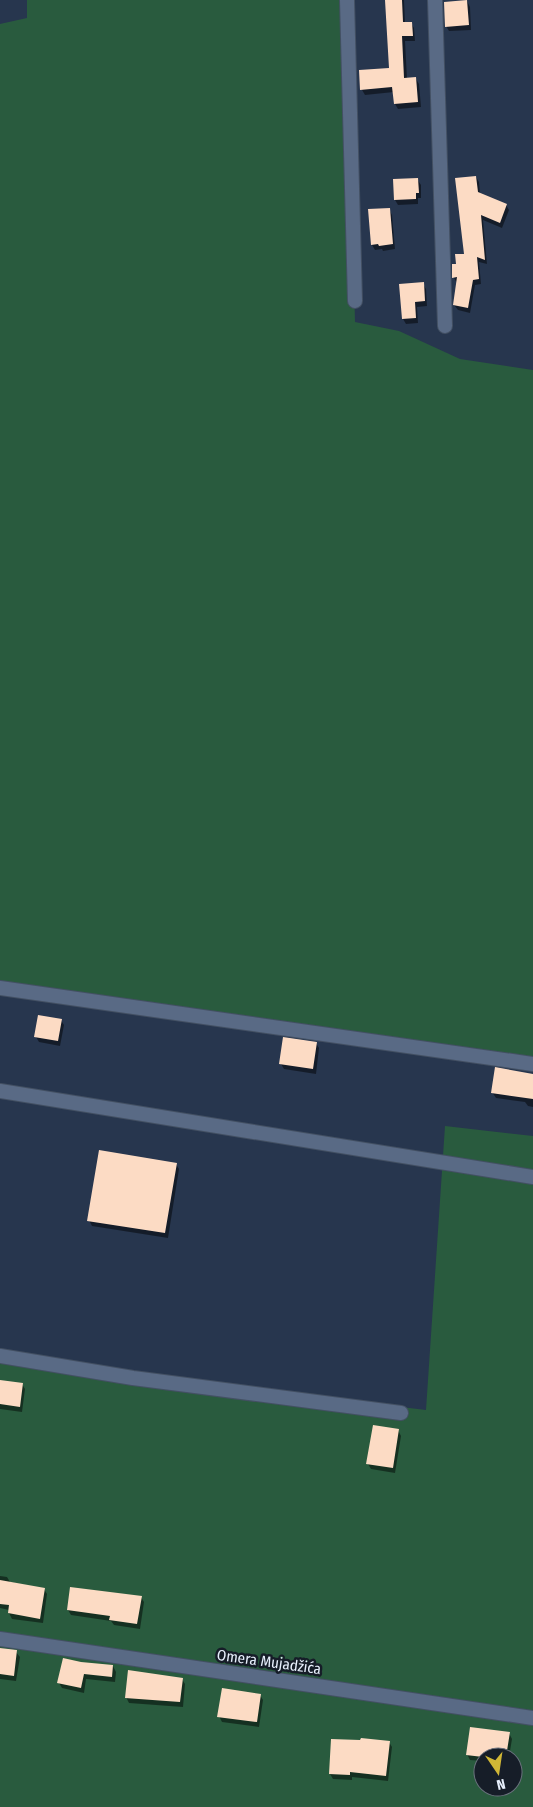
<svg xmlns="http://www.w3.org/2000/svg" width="533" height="1807" font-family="'Fira Sans Condensed',sans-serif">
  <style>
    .green { fill: #295b3e; fill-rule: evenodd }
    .shadow { fill: #0007 }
    .building { fill: #fcdbc4 }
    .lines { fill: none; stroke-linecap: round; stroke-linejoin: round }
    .street-casing { stroke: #435063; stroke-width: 16 }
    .street { stroke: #596a85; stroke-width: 14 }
    .labels { text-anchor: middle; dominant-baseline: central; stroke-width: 5; stroke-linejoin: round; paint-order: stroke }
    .street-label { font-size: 15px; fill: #e8f0fd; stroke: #161d28 }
  </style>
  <rect width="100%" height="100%" fill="#27364e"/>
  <!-- green -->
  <path class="green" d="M27 0H347L355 322 399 331 460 359 533 370V1067L0 989V24L27 18Z
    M445 1126 533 1136V1807H0V1359L426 1410ZM483 1757H513V1787H483Z"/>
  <!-- shadow -->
  <path class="shadow" d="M386 0H404L405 23H411L414 28 415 41H405L407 79H416L419 84 421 107 398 109 395 104 394 92 365 95 362 90 390 69Z
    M467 1 470 7 471 30 449 31 446 26Z
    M476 177 479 182 480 194 506 205 509 210 502 228 483 220 487 264 479 262 481 284 475 285 470 313 458 310 454 305 457 283 454 278 453 265H457L465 255Z
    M417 179 421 185V198H418V204L398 205 395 200 394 181Z
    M389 209 392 215 395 249 383 251 382 249 375 250 372 245Z
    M423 284 426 289 427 306 417 307 418 323 406 324 403 319Z
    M61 1020 64 1025 60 1046 39 1042 36 1037Z
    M316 1043 319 1048 316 1074 284 1069 281 1064Z
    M533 1076V1107L528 1106 525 1102 496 1098 492 1092Z
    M176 1164 179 1169 168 1238 92 1226 89 1220Z
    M0 1381 22 1384 25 1389 22 1412 0 1409Z
    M398 1430 401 1436 395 1473 371 1469 368 1464Z
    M0 1576 7 1577 10 1582 44 1589 47 1594 43 1623 12 1619 9 1613V1610L0 1608Z
    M141 1597 144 1602 140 1629 114 1625 111 1621 71 1615 68 1610Z
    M0 1648 16 1652 20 1657 16 1681 0 1679Z
    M81 1663 113 1666 116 1672 115 1682 86 1679 84 1693 62 1688 59 1683Z
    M182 1679 185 1684 183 1707 129 1703 126 1697Z
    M260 1695 263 1700 259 1727 222 1722 219 1716Z
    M509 1733 512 1739 509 1757H483V1761L470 1760 467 1754Z
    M389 1742 392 1747 388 1781 352 1777V1780L333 1779 330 1774Z"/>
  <!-- building -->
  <path class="building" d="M385 0H402L403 22H412L413 36H402L404 78 416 77 418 102 394 104 392 87 360 90 359 70 389 68Z
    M467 0 469 25 445 27 444 2Z
    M476 176 478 192 507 204 500 223 481 215 485 260 477 257 479 279 473 280 468 308 453 305 457 277 452 278V264H456L455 254H464L455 178Z
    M418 178 419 193H416V199L394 200 393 179Z
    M390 208 393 244 379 246 378 244 371 245 368 209Z
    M424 282 425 301 415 302 416 318 402 319 399 284Z
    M38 1015 62 1019 58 1041 34 1037Z
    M283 1037 317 1042 313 1069 279 1064Z
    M495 1067 533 1074V1099L491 1093Z
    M99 1150 177 1163 165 1233 87 1221Z
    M0 1380 23 1383 20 1407 0 1404Z
    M373 1425 399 1429 393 1468 366 1464Z
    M0 1580 45 1588 40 1619 8 1613 9 1605 0 1604Z
    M70 1587 142 1596 137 1624 109 1620 110 1616 67 1610Z
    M0 1648 17 1650 14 1676 0 1674Z
    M63 1658 81 1662 113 1665 112 1677 84 1674 81 1688 57 1683Z
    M128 1670 183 1678 180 1702 125 1698Z
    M222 1688 261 1694 257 1722 217 1717Z
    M470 1727 510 1732 506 1757H483L466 1755Z
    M361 1738 390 1741 386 1776 350 1772V1775L329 1774 331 1739 360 1740Z"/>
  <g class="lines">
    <!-- street casing -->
    <g class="street-casing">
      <path id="street" d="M347 0 355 301
        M435 0 445 326
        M0 988 533 1064
        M0 1091 533 1177
        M0 1356 133 1378 401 1413
        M0 1639 533 1718"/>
    </g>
    <!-- street -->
    <use href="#street" class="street"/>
  </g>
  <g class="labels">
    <!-- street labels -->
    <g class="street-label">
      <text transform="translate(269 1662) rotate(8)">Omera Mujadžića</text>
    </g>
  </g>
  <!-- north arrow -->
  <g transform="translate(498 1772) rotate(167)"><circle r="24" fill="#161d28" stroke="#6a717d"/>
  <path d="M0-4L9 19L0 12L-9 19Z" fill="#d1b736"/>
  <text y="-8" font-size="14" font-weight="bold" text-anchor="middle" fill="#e8f0fd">N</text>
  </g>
</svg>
